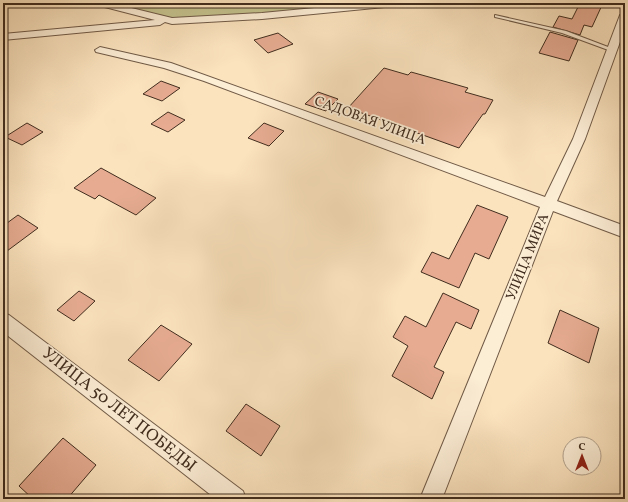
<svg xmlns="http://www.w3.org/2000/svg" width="628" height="502" font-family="Vollkorn,serif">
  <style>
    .green { fill: #c4c28e; stroke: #827856 }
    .building { fill: #e6ab91; stroke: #412d1e }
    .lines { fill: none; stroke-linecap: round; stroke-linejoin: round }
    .lane-casing { stroke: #705a46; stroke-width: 2 }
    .street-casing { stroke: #705a46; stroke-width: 2 }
    .lane { fill: #fcedd5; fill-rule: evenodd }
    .street { fill: #fcedd5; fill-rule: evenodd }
    .labels { text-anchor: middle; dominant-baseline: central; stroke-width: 3.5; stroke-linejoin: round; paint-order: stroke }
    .street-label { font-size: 14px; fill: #412d1e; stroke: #fcedd5 }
    .near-street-label { font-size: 17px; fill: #412d1e; stroke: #fcedd5 }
  </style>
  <rect width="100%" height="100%" fill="#fbe3be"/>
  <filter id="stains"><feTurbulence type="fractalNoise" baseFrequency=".005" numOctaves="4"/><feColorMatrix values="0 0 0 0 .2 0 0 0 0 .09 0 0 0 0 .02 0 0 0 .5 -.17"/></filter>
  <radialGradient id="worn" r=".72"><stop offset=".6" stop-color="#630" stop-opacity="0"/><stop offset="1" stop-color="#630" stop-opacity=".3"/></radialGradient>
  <!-- green -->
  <path class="green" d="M100 3H395L172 21Z"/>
  <!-- building -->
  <path class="building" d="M580 3H603L592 27 584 25 580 35 553 27 559 16 572 19Z
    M550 32 578 40 569 61 539 53Z
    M278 33 293 44 268 53 254 40Z
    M384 68 408 75 411 72 447 82 468 88 465 92 493 100 485 114H483L459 148 348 108Z
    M161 81 180 88 162 101 143 94Z
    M318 92 338 99 326 111 305 104Z
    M168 112 185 120 168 132 151 124Z
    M27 123 43 132 22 145 5 137Z
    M264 123 284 131 269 146 248 138Z
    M101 168 121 179 156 198 136 215 99 195 95 199 74 188Z
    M477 205 508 217 489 259 475 253 459 288 421 272 432 252 449 259Z
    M18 215 38 228 3 254V226Z
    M79 291 95 301 74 321 57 310Z
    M443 293 479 310 471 329 456 322 434 367 444 372 432 399 392 376 408 346 393 337 405 316 426 327Z
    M560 310 599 328 589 363 548 343Z
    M161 325 192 344 159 381 128 360Z
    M246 404 280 426 261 456 226 431Z
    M63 438 96 465 67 499H33L19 486Z"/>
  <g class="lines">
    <!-- lane casing -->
    <g class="lane-casing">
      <path id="lane" d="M495 15 566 31 616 50 611 51 562 33 495 17Z"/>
    </g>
    <!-- street casing -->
    <g class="street-casing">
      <path id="street" d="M95 3H111L172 18 262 13 367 3H400L395 6 262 19 172 24 165 22 160 25 3 40V34L155 20 97 5Z
        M625 12V28L585 139 557 201 625 226V238L553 211 442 499H420L540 207 204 81 164 68 96 52 95 50 100 47 171 63 545 197 573 139 620 15Z
        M3 313 9 315 243 491 246 499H216L3 332Z"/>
    </g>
    <!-- lane -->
    <use href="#lane" class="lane"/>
    <!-- street -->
    <use href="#street" class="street"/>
  </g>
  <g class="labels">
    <!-- street labels -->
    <g class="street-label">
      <text transform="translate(370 121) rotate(20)">САДОВАЯ УЛИЦА</text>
      <text transform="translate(528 257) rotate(-68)">УЛИЦА МИРА</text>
    </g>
    <!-- near-street labels -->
    <g class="near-street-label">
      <text transform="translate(119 410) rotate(38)">УЛИЦА 50 ЛЕТ ПОБЕДЫ</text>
    </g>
  </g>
  <!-- margin -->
  <rect width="628" height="502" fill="none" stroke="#fbe3be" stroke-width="16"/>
  <rect x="4" y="4" width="620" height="494" fill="none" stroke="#412d1e" stroke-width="2"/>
  <rect x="8" y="8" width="612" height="486" fill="none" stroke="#412d1e"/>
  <!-- north arrow -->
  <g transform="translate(582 456)"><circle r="19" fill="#fcedd5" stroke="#b1a08c"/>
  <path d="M0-3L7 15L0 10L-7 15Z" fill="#8f2418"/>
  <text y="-6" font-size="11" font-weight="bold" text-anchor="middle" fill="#412d1e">С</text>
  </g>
  <rect width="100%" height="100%" filter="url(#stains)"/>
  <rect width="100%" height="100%" fill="url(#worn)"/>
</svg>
